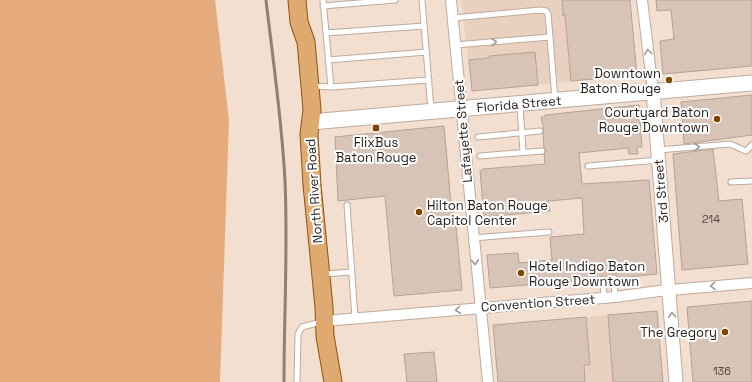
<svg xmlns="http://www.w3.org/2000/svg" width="752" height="382" font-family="'Space Grotesk',sans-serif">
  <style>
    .built { fill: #ead0be }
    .water { fill: #e5ab7d }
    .building { fill: #d7c4b6; stroke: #b5a395 }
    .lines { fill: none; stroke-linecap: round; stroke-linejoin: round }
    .service-casing { stroke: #bdab9e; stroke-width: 7 }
    .minor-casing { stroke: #bdab9e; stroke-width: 12 }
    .tertiary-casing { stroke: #bdab9e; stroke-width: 15 }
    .secondary-casing { stroke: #bdab9e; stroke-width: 17 }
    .primary-casing { stroke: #905312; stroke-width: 19 }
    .service { stroke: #fff; stroke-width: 5 }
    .minor { stroke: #fff; stroke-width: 10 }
    .tertiary { stroke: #fff; stroke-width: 13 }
    .secondary { stroke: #fff; stroke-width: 15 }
    .primary { stroke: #dfaa70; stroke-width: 17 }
    .rail { stroke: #8d8076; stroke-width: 3 }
    .oneway { stroke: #9c9997 }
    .poi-dot { fill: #824601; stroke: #fff; stroke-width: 1.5 }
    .labels { text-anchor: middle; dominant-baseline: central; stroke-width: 4; stroke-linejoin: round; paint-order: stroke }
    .number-label { font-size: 11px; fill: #50463f }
    .poi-label { font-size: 13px; fill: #231c17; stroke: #fff; text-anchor: end }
    .street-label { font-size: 13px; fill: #231c17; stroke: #fff }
  </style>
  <rect width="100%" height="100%" fill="#f2dfd0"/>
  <!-- built -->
  <path class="built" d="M461 0H630L637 75 472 91Z
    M657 311 663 382H498L493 325Z"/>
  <!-- water -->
  <path class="water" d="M0 0H215L229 120 220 382H0Z"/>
  <!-- building -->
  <path class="building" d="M562 0H630L637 75 571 81 565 15 563 16Z
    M656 0H752V66L663 74 660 41 674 39 671 10 657 11Z
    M535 52 538 85 472 91 469 60 489 58V56Z
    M752 95V135L684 144 681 102Z
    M639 105 642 147H637L638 154H629L628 148 579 153 582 184 649 180 657 274 618 278 613 274 610 278H607L602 275 599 279 490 288 487 255 518 253 519 263 552 260 550 237 584 234 582 198 548 201 550 211 484 217 480 171 483 169 545 164 544 154 546 151 544 147 543 134 544 131 541 117H545V115Z
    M444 126 453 226H456L462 290 394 296 385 196 338 201 335 137Z
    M713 149 719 201 742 199 748 264 682 270 673 154Z
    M752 301V382H693L687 307Z
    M657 311 663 382H613L608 315Z
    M586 317 590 365H584L585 382H498L493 325Z
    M434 352 437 382H407L404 354Z"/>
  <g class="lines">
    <!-- service casing -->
    <g class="service-casing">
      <path id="service" d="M422 0 431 110
        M323 6 395 0
        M453 18 540 10 546 11 548 14 550 37 455 45
        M326 33 424 26
        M550 37 555 100
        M328 60 427 52
        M313 86 331 87 323 0
        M331 87 429 80
        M520 105 523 152
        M478 137 540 131
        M658 150 730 144 746 151 752 145
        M480 156 542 151
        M588 166 659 160
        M731 182 752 181
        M347 205 355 318
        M473 238 549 232
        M323 274 352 272
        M614 278 615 297
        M603 279 604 298
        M297 382 298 334 302 327 321 322"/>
    </g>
    <!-- minor casing -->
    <g class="minor-casing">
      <path id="minor" d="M451 0 488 382
        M642 0 653 91
        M324 321 615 297 659 291 752 283"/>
    </g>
    <!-- tertiary casing -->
    <g class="tertiary-casing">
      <path id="tertiary" d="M653 91 676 382"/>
    </g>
    <!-- secondary casing -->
    <g class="secondary-casing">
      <path id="secondary" d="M311 122 752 83"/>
    </g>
    <!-- primary casing -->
    <g class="primary-casing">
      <path id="primary" d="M297 0 299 22 306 42 310 86 312 110 309 134 312 185 324 307 325 336 333 382"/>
    </g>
    <!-- service -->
    <use href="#service" class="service"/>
    <!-- minor -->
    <use href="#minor" class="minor"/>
    <!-- tertiary -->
    <use href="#tertiary" class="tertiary"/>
    <!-- secondary -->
    <use href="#secondary" class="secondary"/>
    <!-- primary -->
    <use href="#primary" class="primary"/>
    <!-- rail -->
    <path class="rail" d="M266 0C273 60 282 121 285 181 288 248 284 315 284 382"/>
  </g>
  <!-- one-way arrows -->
  <defs><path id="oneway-chevron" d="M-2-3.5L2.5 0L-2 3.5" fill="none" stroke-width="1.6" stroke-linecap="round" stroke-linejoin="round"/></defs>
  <g class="oneway">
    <use href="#oneway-chevron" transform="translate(494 42) rotate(-5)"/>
    <use href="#oneway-chevron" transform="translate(648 52) rotate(-98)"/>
    <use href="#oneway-chevron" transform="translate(697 147) rotate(-5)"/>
    <use href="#oneway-chevron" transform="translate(475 262) rotate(85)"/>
    <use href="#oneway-chevron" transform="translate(713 286) rotate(176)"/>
    <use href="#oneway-chevron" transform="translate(458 310) rotate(173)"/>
    <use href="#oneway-chevron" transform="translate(672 315) rotate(-94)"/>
  </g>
  <!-- markers -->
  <g class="poi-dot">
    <circle cx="669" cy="80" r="4"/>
    <circle cx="717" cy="119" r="4"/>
    <rect x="372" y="124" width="8" height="8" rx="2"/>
    <circle cx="419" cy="212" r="4"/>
    <circle cx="521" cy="273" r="4"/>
    <circle cx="725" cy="332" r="4"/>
  </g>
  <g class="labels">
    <!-- number labels -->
    <g class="number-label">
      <text x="711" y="219">214</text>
      <text x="722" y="371">136</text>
    </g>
    <!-- poi labels -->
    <g class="poi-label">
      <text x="661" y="73">Downtown<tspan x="661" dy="15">Baton Rouge</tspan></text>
      <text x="709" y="112">Courtyard Baton<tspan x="709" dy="15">Rouge Downtown</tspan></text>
      <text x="376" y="142" text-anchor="middle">FlixBus<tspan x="376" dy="15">Baton Rouge</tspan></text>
      <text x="427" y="205" text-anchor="start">Hilton Baton Rouge<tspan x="427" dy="15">Capitol Center</tspan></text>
      <text x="529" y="266" text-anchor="start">Hotel Indigo Baton<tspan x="529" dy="15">Rouge Downtown</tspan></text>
      <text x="717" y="332">The Gregory</text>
    </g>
    <!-- street labels -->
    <g class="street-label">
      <text transform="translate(519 104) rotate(-5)">Florida Street</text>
      <text transform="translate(463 131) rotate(-95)">Lafayette Street</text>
      <text transform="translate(314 191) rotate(-94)">North River Road</text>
      <text transform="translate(661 191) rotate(-95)">3rd Street</text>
      <text transform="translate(538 303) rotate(-4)">Convention Street</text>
    </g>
  </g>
</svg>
